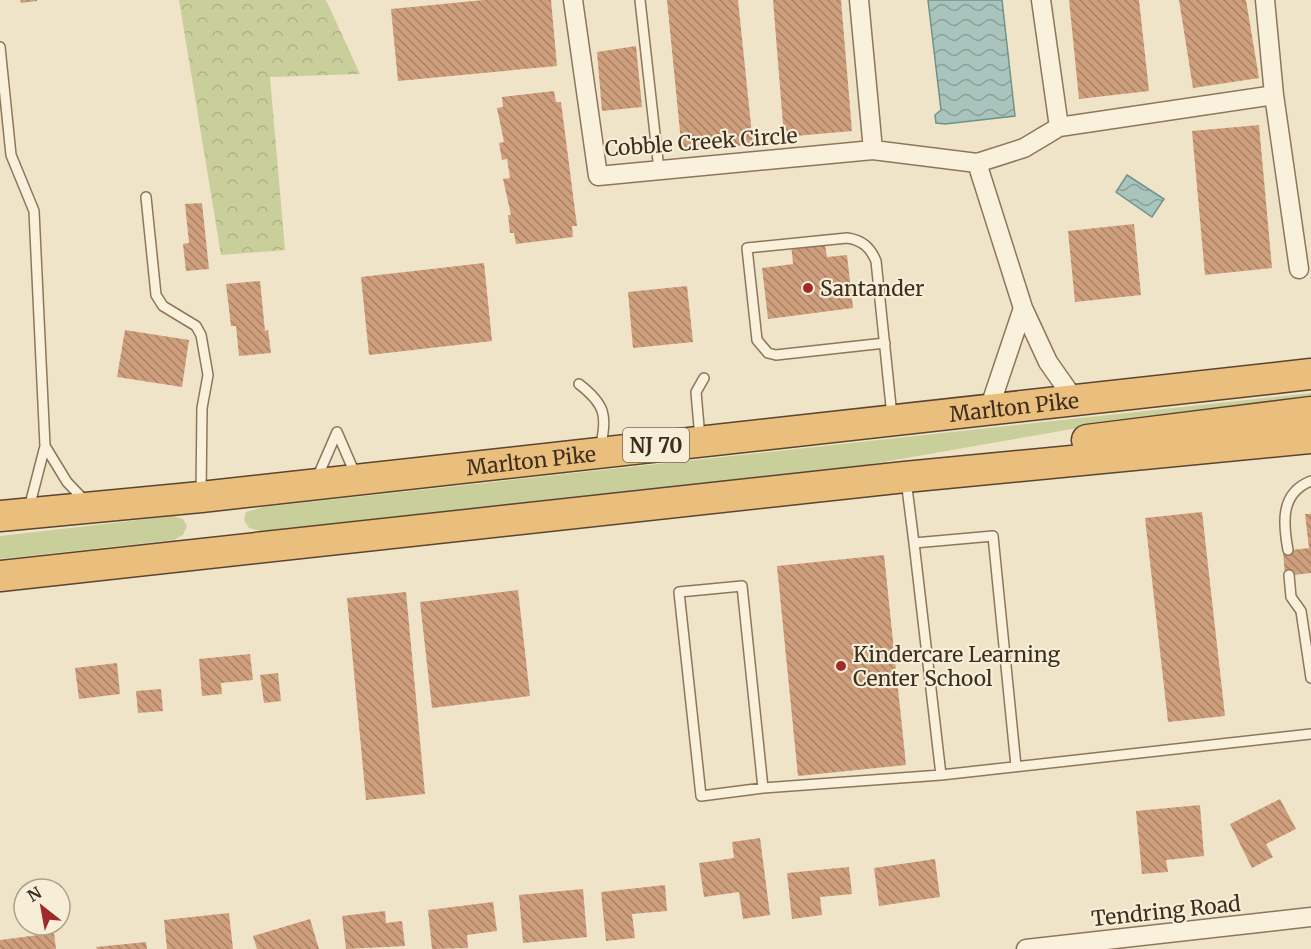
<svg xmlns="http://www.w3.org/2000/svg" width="1311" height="949" font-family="Merriweather,serif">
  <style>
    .green { fill: #c9cf9b }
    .forest { fill: url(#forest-crowns) }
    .water { fill: url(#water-waves); stroke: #6f938a; stroke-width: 1.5 }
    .building { fill: url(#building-back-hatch) }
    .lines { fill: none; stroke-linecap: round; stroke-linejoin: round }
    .service-casing { stroke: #8d765c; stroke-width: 12 }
    .minor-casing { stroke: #8d765c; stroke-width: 21 }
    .trunk-casing { stroke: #5b4430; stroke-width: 33 }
    .service { stroke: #faf1dc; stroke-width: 9 }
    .minor { stroke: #faf1dc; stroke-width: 18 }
    .trunk { stroke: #eabe7c; stroke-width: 30 }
    .poi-dot { fill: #9e2a2b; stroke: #f7eed8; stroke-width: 2 }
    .labels { text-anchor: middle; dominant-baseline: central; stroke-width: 4.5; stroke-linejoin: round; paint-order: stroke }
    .shield { fill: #f7eed8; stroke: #756857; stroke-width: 1.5 }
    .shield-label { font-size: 20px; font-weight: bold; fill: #3d2e20 }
    .street-label { font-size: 21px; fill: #3d2e20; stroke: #f7eed8 }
    .poi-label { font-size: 21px; fill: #3d2e20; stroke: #f7eed8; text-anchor: start }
  </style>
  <defs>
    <pattern id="forest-crowns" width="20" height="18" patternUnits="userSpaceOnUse" patternTransform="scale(1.5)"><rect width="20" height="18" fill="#c9cf9b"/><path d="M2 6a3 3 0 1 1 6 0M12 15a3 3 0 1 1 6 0" fill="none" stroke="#aeb285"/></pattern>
    <pattern id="water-waves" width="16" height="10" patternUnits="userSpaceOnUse" patternTransform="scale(1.5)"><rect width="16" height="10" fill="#a9c4bc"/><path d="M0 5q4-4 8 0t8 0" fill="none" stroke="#8ba098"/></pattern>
    <pattern id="building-back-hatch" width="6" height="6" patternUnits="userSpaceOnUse" patternTransform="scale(1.5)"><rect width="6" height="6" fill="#cf9f7d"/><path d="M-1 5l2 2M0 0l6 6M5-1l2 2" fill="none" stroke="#a98266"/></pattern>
  </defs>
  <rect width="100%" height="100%" fill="#f0e4c8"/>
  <!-- green -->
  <path class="green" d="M1311 393V402L1095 425 855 467 261 531 249 528 244 520 246 512 263 507Z
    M174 516 183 519 187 526 183 535 174 540 0 559V536Z"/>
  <!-- forest -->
  <path class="forest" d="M179 0H326L360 74 270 77 285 250 221 255Z"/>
  <!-- water -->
  <path class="water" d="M928 0H1002L1015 116 945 124 936 123 935 115 941 110Z
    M1127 175 1164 199 1152 217 1116 192Z"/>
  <!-- building -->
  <path class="building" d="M20 0H37V1L21 3Z
    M484 0H551L557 66 398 81 391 9Z
    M667 0H738L753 144 682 152Z
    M773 0H841L852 131 784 137Z
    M1069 0H1139L1149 91 1079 99Z
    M1179 0H1246L1259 78 1193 88Z
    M636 46 642 107 602 111 597 52Z
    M554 91 556 102H561L577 226H572L573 237 516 244 514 233H510L508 215H511L503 179 510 178 507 159 502 160 499 143 504 142 497 108 503 107 502 97Z
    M1259 125 1272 268 1205 275 1192 131Z
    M202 203 209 269 186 271 183 244 189 243 185 204Z
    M1134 224 1141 295 1075 302 1068 231Z
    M824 239 827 257 847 255 853 308 768 319 762 268 793 264 791 243Z
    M484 263 492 341 369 355 361 277Z
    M260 281 265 331 268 330 271 353 239 356 236 326H231L226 284Z
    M687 286 693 342 633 348 628 292Z
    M125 330 189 340 182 387 117 377Z
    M1202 512 1225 716 1168 722 1145 518Z
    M1305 514H1311V573L1285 576 1283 551 1309 548Z
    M884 555 906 765 798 776 777 566Z
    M518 590 530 696 432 708 420 602Z
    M406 592 425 794 366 800 347 598Z
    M250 654 253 680 221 683 222 694 202 696 199 659Z
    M117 663 120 694 79 699 75 668Z
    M278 673 281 701 264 703 260 675Z
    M161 689 163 711 138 713 136 691Z
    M1280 799 1296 829 1266 844 1273 857 1252 868 1230 824Z
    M1200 805 1204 856 1166 860 1168 872 1142 874 1136 811Z
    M760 838 770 915 743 919 739 892 704 897 699 863 734 858 732 842Z
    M935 859 940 897 879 906 874 868Z
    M849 867 852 894 820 897 822 915 792 919 787 873Z
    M665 885 667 911 632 914 635 938 606 941 601 892Z
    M583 889 587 937 523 943 519 895Z
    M493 902 497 931 467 935 468 948 432 949 428 910Z
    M385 911 386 923 402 921 405 946 346 949 342 916Z
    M229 913 233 949H167L164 920Z
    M310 919 319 949H257L253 936Z
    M54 933 56 949H0V940Z
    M146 942 147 949H97L96 947Z"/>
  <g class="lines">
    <!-- service casing -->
    <g class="service-casing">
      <path id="service" d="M640 0 659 170
        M0 47 11 155 34 211 45 446 29 508
        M146 197 156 295 163 306 196 326 201 335 208 375 202 408 201 494
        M885 343 776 355 768 353 757 340 747 248 847 238C862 240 870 247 876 261L892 416
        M579 384C605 404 608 416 600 448
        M700 438 696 392 704 378
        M45 446 67 482 86 502
        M317 478 337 432 356 476
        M906 480 914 543
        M1288 550C1283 523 1280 493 1311 481
        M1289 575 1291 597 1301 611 1311 678
        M1016 766 993 536 914 543 941 775 1311 734
        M763 788 742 586 679 592 701 796 763 788 941 775"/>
    </g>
    <!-- minor casing -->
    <g class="minor-casing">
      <path id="minor" d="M573 0 598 176 873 150 977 163 1024 148 1059 127 1274 95 1265 0
        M859 0 873 150
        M1041 0 1059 127
        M1274 95 1299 269
        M977 163 1023 308
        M989 409 1023 308 1048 362 1074 399
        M1026 949 1311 917"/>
    </g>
    <!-- trunk casing -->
    <g class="trunk-casing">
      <g id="trunk">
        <path d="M1087 440 1311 412"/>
        <path id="s1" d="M0 516 201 497 1311 374"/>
        <path d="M0 576 905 477 1311 438"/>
      </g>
    </g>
    <!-- service -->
    <use href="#service" class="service"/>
    <!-- minor -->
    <use href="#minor" class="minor"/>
    <!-- trunk -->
    <use href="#trunk" class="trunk"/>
  </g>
  <!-- markers -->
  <g class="poi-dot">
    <circle cx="808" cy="288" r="6"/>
    <circle cx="841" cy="666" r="6"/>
  </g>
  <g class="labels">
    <!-- shield labels -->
    <rect class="shield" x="623" y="428" width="66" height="34" rx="4.5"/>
    <g class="shield-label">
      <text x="656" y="445">NJ 70</text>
    </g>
    <!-- street labels -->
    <g class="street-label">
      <text transform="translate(701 142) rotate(-4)">Cobble Creek Circle</text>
      <text stroke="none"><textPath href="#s1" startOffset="1020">Marlton Pike</textPath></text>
      <text stroke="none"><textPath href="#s1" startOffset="534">Marlton Pike</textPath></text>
      <text transform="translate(1166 911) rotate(-6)">Tendring Road</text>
    </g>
    <!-- poi labels -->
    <g class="poi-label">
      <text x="820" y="288">Santander</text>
      <text x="853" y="654">Kindercare Learning<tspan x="853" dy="24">Center School</tspan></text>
    </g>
  </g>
  <!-- north arrow -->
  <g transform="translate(42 907) rotate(329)"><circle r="28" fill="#f7eed8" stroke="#ada18e" stroke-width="1.5"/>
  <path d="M0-4.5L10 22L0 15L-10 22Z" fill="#9e2a2b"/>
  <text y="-9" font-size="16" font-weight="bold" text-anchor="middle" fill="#3d2e20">N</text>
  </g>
</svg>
